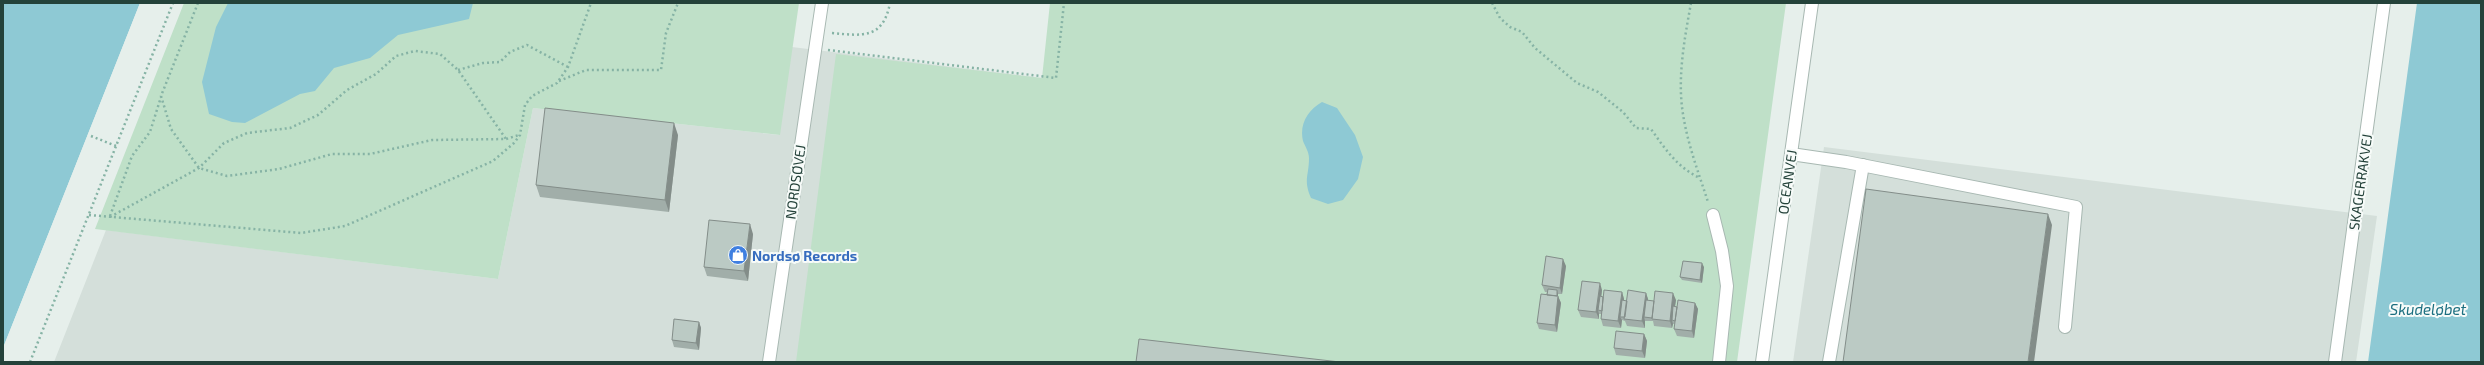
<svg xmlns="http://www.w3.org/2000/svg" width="2484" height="365" font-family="'Exo 2',sans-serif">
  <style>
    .built { fill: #d4dfda }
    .green { fill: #bfe0c8 }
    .water { fill: #8ec9d4 }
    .pier { fill: #e6efeb }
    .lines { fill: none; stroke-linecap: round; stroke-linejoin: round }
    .minor-casing { stroke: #a8b8b2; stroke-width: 14 }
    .path { stroke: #86b3a5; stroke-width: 2.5; stroke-dasharray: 2 3; stroke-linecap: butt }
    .minor { stroke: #fff; stroke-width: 12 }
    .wall { fill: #a1aea9 }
    .shaded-wall { fill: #838d89 }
    .building { fill: #bbcac4; stroke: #838d89 }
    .labels { text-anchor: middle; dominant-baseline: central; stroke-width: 4; stroke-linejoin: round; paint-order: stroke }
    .street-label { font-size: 14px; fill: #24423a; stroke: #f7fbf9 }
    .shop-label { font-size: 14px; font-weight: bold; fill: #366cbe; stroke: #f7fbf9; text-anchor: start }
    .water-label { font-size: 15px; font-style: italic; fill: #1c6f80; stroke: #f7fbf9 }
  </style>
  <rect width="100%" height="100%" fill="#e6efeb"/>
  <!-- built -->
  <path class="built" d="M792 47 1042 78 1605 362H54L106 230 498 279 533 108 779 135Z
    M1824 147 2377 216 2356 362H1793Z"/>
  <!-- green -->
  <path class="green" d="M184 3H799L780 135 533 108 498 279 95 229Z
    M1050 3H1786L1737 362H796L836 54 1042 78Z"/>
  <!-- water -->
  <path class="water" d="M3 3H140L3 348Z
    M228 3H473L469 19 398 35 370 58 334 68 315 91 300 94 245 123 232 122 209 114 202 82 216 27Z
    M2417 3H2481V362H2368Z
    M1322 102 1337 108 1355 135 1363 157 1358 179 1343 200 1328 204 1311 198C1303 180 1309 176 1309 158 1309 152 1305 146 1303 141 1299 124 1308 110 1322 102Z"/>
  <!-- pier -->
  <path class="pier" d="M140 3 142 4 3 350V348Z"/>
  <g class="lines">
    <!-- minor casing -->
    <g class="minor-casing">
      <path id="minor" d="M1791 154 1846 162 2076 207 2065 327
        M1713 215 1722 251 1727 286 1719 362
        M769 362 822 3
        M1762 362 1812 3
        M1829 362 1863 165
        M2335 362 2384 3"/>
    </g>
    <!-- path -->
    <path class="path" d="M198 3 161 96 171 129 199 168 227 176 279 169 332 154H370L432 140 506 139 519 135
      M1492 3 1500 18 1510 27 1522 32 1535 48 1577 83 1598 92 1623 112 1636 128 1651 129C1665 149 1678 168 1700 178
      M1691 3C1685 36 1678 73 1682 107 1686 140 1698 171 1708 202
      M832 33C863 36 883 39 890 3
      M828 50 1056 78 1064 3
      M458 70 483 63 500 62 510 52 527 45 568 67
      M559 81 586 70H661L666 33 678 3
      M91 136 116 146
      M89 215 301 233 345 226 493 161 514 143 520 135 525 105 532 96 557 83 568 67 591 3
      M110 216 132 156 150 132 161 97
      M110 217 199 168 224 143 247 133 290 128 318 115 347 90 376 74 396 56 415 51 440 54 458 70 506 139
      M30 362 173 3"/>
    <!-- minor -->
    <use href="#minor" class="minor"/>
  </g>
  <!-- wall -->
  <path class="wall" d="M678 135 669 212 540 197 536 185Z
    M753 234 748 281 707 276 704 267Z
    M1566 266 1562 294H1558V296L1561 303 1557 332 1539 329 1537 323 1547 292H1545L1542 285Z
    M1704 267 1702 283 1682 280 1680 277Z
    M1602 290 1601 296 1603 297 1622 292 1624 299V301H1627L1646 293 1648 299V301H1654L1676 300 1675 306 1677 307 1695 303 1698 309 1694 338 1677 336 1674 329 1675 324H1673L1672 328 1654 326 1653 321H1645V328L1627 326 1625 321 1622 320 1621 328 1603 326 1601 319V314H1599V319L1581 317 1578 310Z
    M699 322 701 328 699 350 674 347 672 340Z
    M1644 334 1647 341 1645 358 1616 355 1614 348Z"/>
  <!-- shaded-wall -->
  <path class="shaded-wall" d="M674 123 678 135 669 212 665 200Z
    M2048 214 2052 225 2034 362H2028Z
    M750 224 753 234 748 281 744 271Z
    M1563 259 1566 266 1562 294 1560 288Z
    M1702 263 1704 267 1702 283 1700 280Z
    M1600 283 1602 290 1600 310H1598L1599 314V319L1596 312Z
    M1557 290 1558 294V296L1561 303 1557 332 1555 325Z
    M1622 292 1624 299 1622 317H1620L1622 320 1621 328 1618 321Z
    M1646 293 1648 299 1646 317H1644L1645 321V328L1642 321Z
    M1673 293 1676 300 1673 320H1672L1673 324 1672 328 1670 321Z
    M1695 303 1698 309 1694 338 1692 331Z
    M699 322 701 328 699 350 696 343Z
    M1644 334 1647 341 1645 358 1642 351Z"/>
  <!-- building -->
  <path class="building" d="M545 108 674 123 665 200 536 185Z
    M1866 189 2048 214 2028 362H1843Z
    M709 220 750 224 744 271 704 267Z
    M1546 256 1563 259 1560 288 1542 285Z
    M1683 261 1702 263 1700 280 1680 277Z
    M1582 281 1600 283 1596 312 1578 310Z
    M1548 289 1557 290V296L1547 295Z
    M1604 290 1622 292 1618 321 1601 319Z
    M1628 290 1646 293 1642 321 1624 319Z
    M1655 291 1673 293 1670 321 1652 319Z
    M1541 294 1558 296 1555 325 1537 323Z
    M1600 296 1603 297 1602 311 1598 310Z
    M1622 300 1627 301 1625 317H1620Z
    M1646 300 1654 301 1652 318 1644 317Z
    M1678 300 1695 303 1692 331 1674 329Z
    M1673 306 1677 307 1675 321 1672 320Z
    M674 319 699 322 696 343 672 340Z
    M1616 331 1644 334 1642 351 1614 348Z
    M1139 339 1340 362H1136Z"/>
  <!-- icons -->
  <defs>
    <g id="shop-disc" transform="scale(1)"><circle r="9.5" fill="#3f7fe0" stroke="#f7fbf9"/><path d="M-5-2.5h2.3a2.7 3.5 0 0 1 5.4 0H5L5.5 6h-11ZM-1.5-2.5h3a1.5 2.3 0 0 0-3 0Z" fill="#fff"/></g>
  </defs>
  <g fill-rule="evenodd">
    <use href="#shop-disc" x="738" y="255"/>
  </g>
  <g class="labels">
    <!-- street labels -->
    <g class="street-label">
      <text transform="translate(795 182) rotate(-82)">NORDSØVEJ</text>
      <text transform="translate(1787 182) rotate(-82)">OCEANVEJ</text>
      <text transform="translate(2360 182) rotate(-82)">SKAGERRAKVEJ</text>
    </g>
    <!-- shop labels -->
    <g class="shop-label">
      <text x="752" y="255">Nordsø Records</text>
    </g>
    <!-- water labels -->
    <g class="water-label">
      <text x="2428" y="309">Skudeløbet</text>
    </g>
  </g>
  <!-- border -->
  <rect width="2484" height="365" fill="none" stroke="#24423a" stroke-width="8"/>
</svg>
